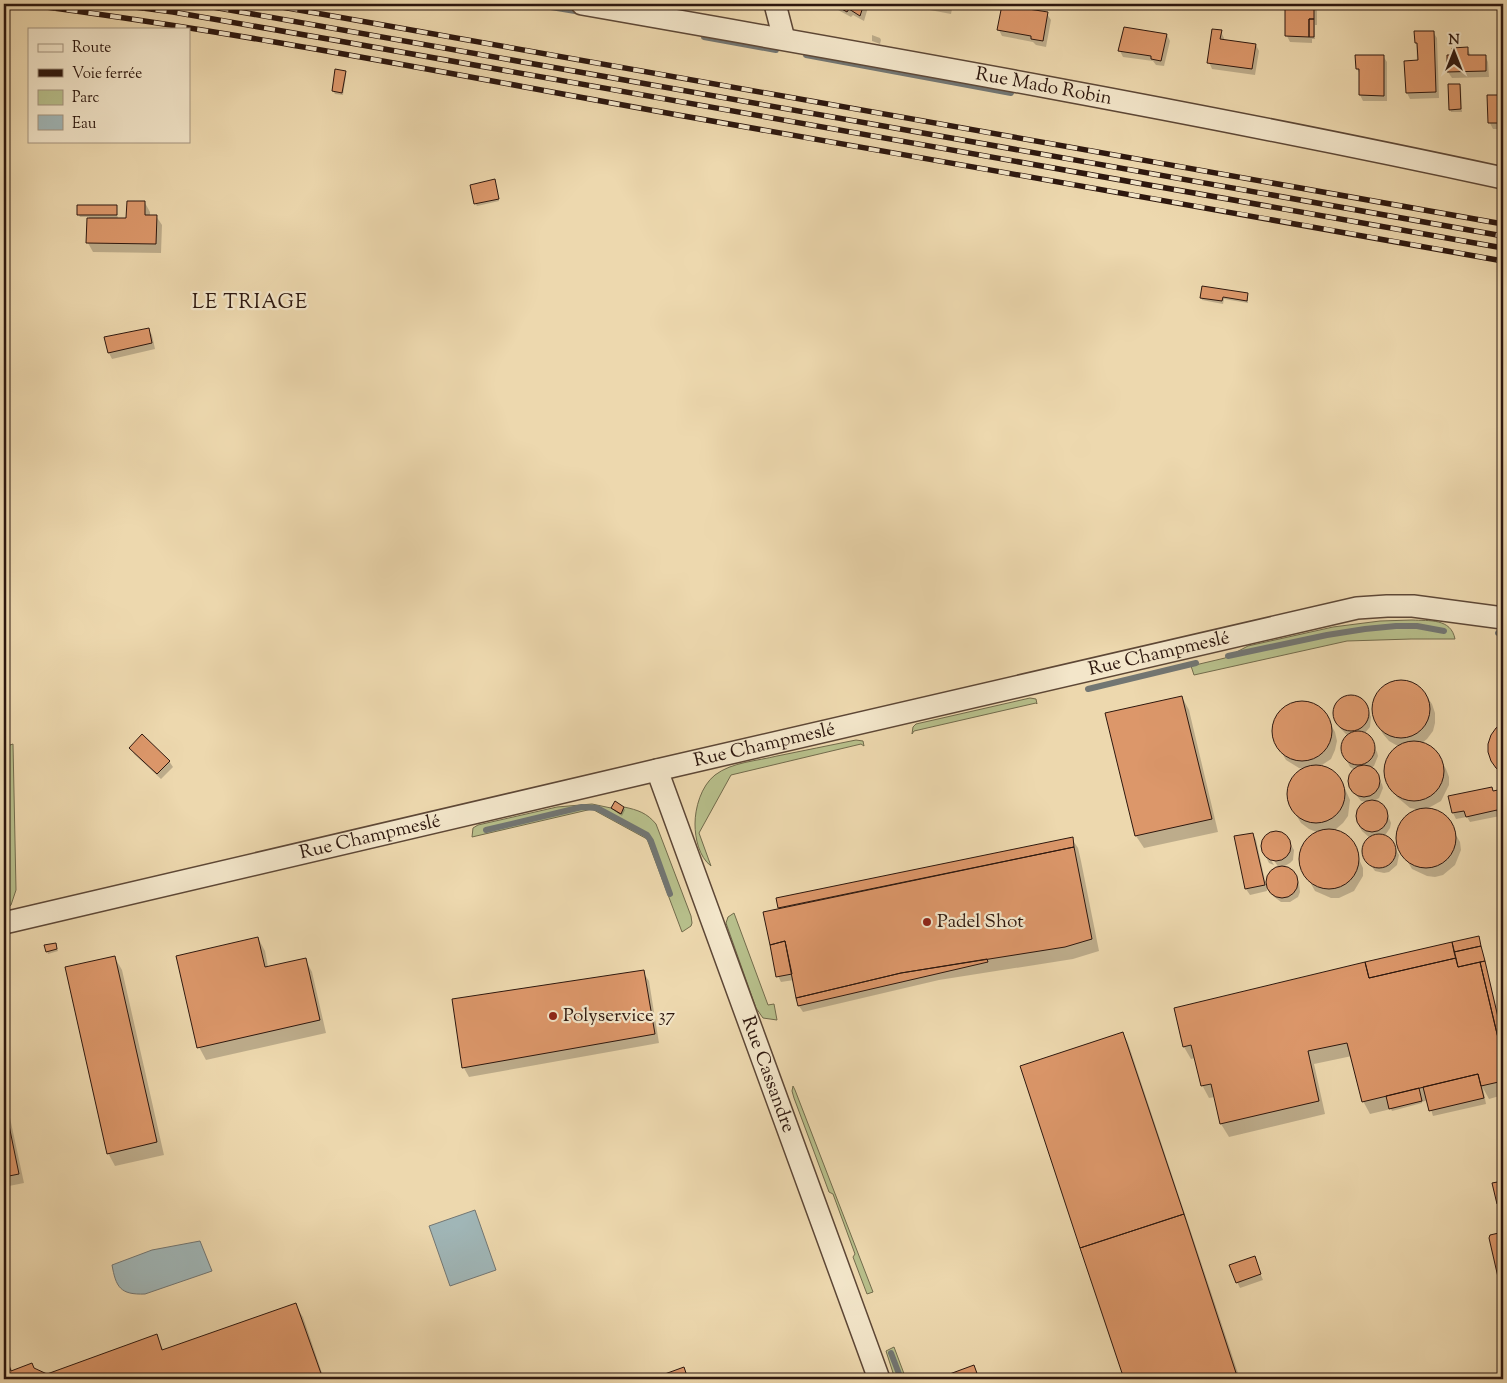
<svg xmlns="http://www.w3.org/2000/svg" width="1507" height="1383" font-family="'Sorts Mill Goudy',serif">
  <style>
    .green { fill: #b7bf8b; stroke: #726b4c }
    .water { fill: #a0b6b7; stroke: #727673 }
    .shadow { fill: #0003 }
    .lines { fill: none; stroke-linecap: round; stroke-linejoin: round }
    .stream { stroke: #727673; stroke-width: 6 }
    .building { fill: #dc976a; stroke: #2d170e }
    .minor-casing { stroke: #5d4736; stroke-width: 24 }
    .minor { stroke: #f3e6ca; stroke-width: 21 }
    .rail-casing { stroke: #2d170e; stroke-width: 5.5 }
    .rail { stroke: #f3e6ca; stroke-width: 4; stroke-dasharray: 11; stroke-linecap: butt }
    .poi-dot { fill: #8f2418; stroke: #f3e6ca; stroke-width: 2 }
    .labels { text-anchor: middle; dominant-baseline: central; stroke-width: 4.5; stroke-linejoin: round; paint-order: stroke }
    .street-label { font-size: 19px; fill: #2d170e; stroke: #f3e6ca }
    .poi-label { font-size: 19px; fill: #2d170e; stroke: #f3e6ca; text-anchor: start }
    .neighbourhood-label { font-size: 20px; letter-spacing: 1px; fill: #2d170e; stroke: #f3e6ca }
  </style>
  <rect width="100%" height="100%" fill="#edd8ae"/>
  <filter id="stains"><feTurbulence type="fractalNoise" baseFrequency=".004" numOctaves="4"/><feColorMatrix values="0 0 0 0 .2 0 0 0 0 .09 0 0 0 0 .02 0 0 0 .5 -.17"/></filter>
  <radialGradient id="worn" r=".72"><stop offset=".6" stop-color="#630" stop-opacity="0"/><stop offset="1" stop-color="#630" stop-opacity=".3"/></radialGradient>
  <!-- green -->
  <path class="green" d="M1412 620C1429 621 1451 618 1455 639H1411L1347 641 1194 675 1191 666 1225 658 1248 646 1333 627 1380 621Z
    M1030 698 1036 699 1037 704 1036 703 914 731 912 734 913 727 916 724Z
    M856 740 863 741 864 746 861 744 731 775 699 833 711 866C699 857 695 838 695 824 695 808 701 786 715 775 732 762 757 761 777 756 803 751 830 745 856 740Z
    M13 744 16 890 11 905 4 910V747Z
    M592 804 611 808 620 814 624 807C638 810 647 813 656 824L691 916 692 923 691 926 682 932 647 839 592 809 472 837 473 828 478 825 557 807Z
    M734 913 768 1005 774 1004 777 1020 763 1018 756 1008 726 923 728 917Z
    M793 1086 795 1090 873 1292 867 1294 853 1257 855 1254 833 1194 829 1192 794 1098 792 1091Z
    M894 1347 906 1379H895L886 1351Z"/>
  <!-- water -->
  <path class="water" d="M475 1210 496 1270 450 1286 429 1226Z
    M200 1241 212 1271 145 1294C120 1295 116 1287 112 1265L152 1250Z"/>
  <!-- shadow -->
  <path class="shadow" d="M827 4H869L864 21 853 15 851 17Z
    M912 4H953L951 14 914 7Z
    M1287 4 1313 5 1317 11V25H1315V39H1312V43L1290 42 1287 36Z
    M1047 14 1051 20 1046 47 1036 45 1033 42 1002 36 999 30Z
    M1221 32 1224 38V41L1256 45 1259 51 1255 75 1212 69 1209 62Z
    M1433 32 1437 38 1439 98 1410 99 1407 93 1417 62 1416 33Z
    M872 35 880 38 881 40 880 44 872 41Z
    M1167 35 1170 41 1164 66 1156 65 1153 61 1123 57 1120 51Z
    M1467 48 1471 56H1485L1488 62 1489 77 1452 78 1448 72 1454 57Z
    M1383 56 1387 62V101H1363L1360 95V74L1357 69Z
    M345 72 346 75 343 95 335 94 333 91Z
    M1460 85 1461 88 1462 112H1451L1450 109Z
    M1489 97H1503V129H1493L1490 123Z
    M495 183 499 201 477 206 475 203Z
    M145 203 150 212V216H156L162 225 161 253 93 252 88 243 89 217H80L78 214 116 206 118 219 128 220Z
    M1247 295 1248 297V303L1224 299 1223 304 1202 300 1201 297Z
    M148 329 152 335 155 349 112 359 109 353 105 338Z
    M1402 680 1412 682 1420 687 1432 704 1435 713V723L1433 731 1427 739 1422 743 1435 751 1446 769 1449 777V785L1441 801 1425 810H1432L1446 818 1460 842 1461 850 1455 865 1443 875 1435 877 1427 876 1412 869 1402 852 1398 837 1403 822 1416 812 1421 810 1410 808 1397 797 1391 787 1386 771 1387 762 1390 755 1401 746 1396 745 1389 741 1383 734 1377 724 1373 708 1378 692 1385 685 1393 681Z
    M1182 697 1189 710 1218 832 1144 848 1136 836Z
    M1348 697 1358 698 1365 705 1371 717 1370 727 1364 734 1368 736 1377 752 1378 756 1374 766 1371 768 1382 784 1383 788 1379 798 1374 801 1384 807 1387 813 1391 823 1390 828 1384 837 1389 838 1399 855 1397 865 1389 872 1384 873 1375 871 1365 857 1364 852 1366 843 1370 838 1362 831 1358 824 1356 815 1361 806 1366 802 1361 801 1350 787V777L1355 770 1350 767 1342 751 1343 741 1348 736 1341 729 1334 717 1336 706 1338 702Z
    M1301 702 1310 703 1318 707 1325 714 1335 732 1337 741 1335 750 1331 759 1319 767 1331 770 1342 782 1350 800 1348 816 1343 823 1336 829 1328 832H1337L1345 836 1351 842 1363 868V876L1354 891 1339 898H1331L1315 891 1301 866 1300 857 1302 849 1306 841 1319 833 1309 829 1301 823 1290 805 1288 796 1289 786 1293 778 1304 769 1299 768 1286 760 1276 743 1274 728 1275 720 1285 708Z
    M1503 725V776L1492 760 1497 729Z
    M131 748 169 761 173 767 161 779 134 754Z
    M1491 788 1494 792 1503 790V825L1500 816 1470 822 1467 817 1456 819 1453 813Z
    M623 807 625 810 622 816 612 808Z
    M1276 832 1285 835 1294 850 1293 860 1290 863 1283 867 1289 869 1299 883 1300 892 1298 897 1290 902H1281L1273 896 1266 884 1267 891 1250 895 1246 889 1253 834 1256 840 1266 885 1268 876 1275 869 1279 868 1271 856 1269 857 1274 865 1269 863 1261 847 1262 843 1267 835Z
    M1072 839 1078 848 1081 861 1099 951 1073 959 939 980 803 1012 799 1006 794 980 781 982 778 976 780 909 777 899Z
    M258 938 265 951 268 967 305 959 312 972 326 1033 206 1060 199 1047Z
    M57 947 58 951 48 954 47 951Z
    M115 958 122 970 164 1155 115 1166 108 1153Z
    M1485 965 1503 1034V1095L1489 1099 1483 1088 1486 1104 1433 1116 1428 1100 1422 1102V1103L1392 1111 1391 1109 1370 1114 1363 1101 1352 1056 1314 1064 1325 1114 1229 1137 1221 1124 1215 1097 1209 1098 1202 1085 1195 1058 1191 1059 1184 1047Z
    M643 972 649 981 659 1043 469 1077 464 1068 454 1000Z
    M1123 1033 1128 1043 1240 1379H1125L1021 1067Z
    M4 1090 24 1183 4 1187Z
    M1503 1182V1206L1500 1207 1494 1184Z
    M1503 1234V1294L1490 1238 1491 1236Z
    M1254 1258 1263 1280 1240 1288 1237 1282Z
    M295 1305 303 1317 324 1379H4V1354L13 1372 35 1370 47 1375 156 1336 164 1351Z
    M974 1367 980 1379H939Z"/>
  <g class="lines">
    <!-- stream -->
    <path class="stream" d="M533 4 581 12
      M704 37 776 50
      M806 55 1011 93
      M1498 633 1503 634
      M1228 656 1327 635 1365 629 1396 626H1417L1444 631
      M1088 689 1196 663
      M486 830 582 807 597 808 647 835 651 841 670 894
      M891 1353 901 1379"/>
  </g>
  <!-- building -->
  <path class="building" d="M833 4H864L860 16 849 9 847 12Z
    M1285 4H1314V19H1309V37L1285 36Z
    M1002 5 1048 12 1043 41 1031 39V36L997 30Z
    M1309 19H1314V37H1309Z
    M1124 27 1167 34 1161 61 1151 59V56L1118 51Z
    M1212 29 1222 30 1220 39 1256 44 1252 69 1207 63Z
    M1414 31H1434L1436 92 1406 93 1404 61 1418 60 1417 43H1415Z
    M1468 47V55H1486V71L1447 72V55H1453L1452 48Z
    M1355 55H1384V96L1359 95V69H1356Z
    M335 69 346 71 342 93 332 91Z
    M1448 84H1460L1461 109 1449 110Z
    M1487 95H1503V123H1488Z
    M495 179 499 199 474 204 470 185Z
    M127 201H145V215H157L156 244 86 243 87 218H126Z
    M77 205H117V215H77Z
    M1202 286 1248 293 1247 301 1223 297 1222 301 1200 298Z
    M149 328 152 343 108 353 104 337Z
    M1372 709a29 29 0 1 1 58 0a29 29 0 1 1-58 0Z
    M1333 713a18 18 0 1 1 36 0a18 18 0 1 1-36 0Z
    M1182 696 1212 819 1135 836 1105 713Z
    M1272 731a30 30 0 1 1 60 0a30 30 0 1 1-60 0Z
    M1503 723V722V774L1496 768 1491 761 1488 752V744L1491 735 1496 728Z
    M1341 748a17 17 0 1 1 34 0a17 17 0 1 1-34 0Z
    M142 734 170 761 157 774 129 748Z
    M1384 771a30 30 0 1 1 60 0a30 30 0 1 1-60 0Z
    M1287 794a29 29 0 1 1 58 0a29 29 0 1 1-58 0Z
    M1348 781a16 16 0 1 1 32 0a16 16 0 1 1-32 0Z
    M1492 787 1493 791 1503 789V822H1500L1497 810 1466 817 1464 811 1452 813 1448 796Z
    M1356 816a16 16 0 1 1 32 0a16 16 0 1 1-32 0Z
    M615 801 624 807 621 814 611 808Z
    M1396 838a30 30 0 1 1 60 0a30 30 0 1 1-60 0Z
    M1299 859a30 30 0 1 1 60 0a30 30 0 1 1-60 0Z
    M1261 846a15 15 0 1 1 30 0a15 15 0 1 1-30 0Z
    M1253 833 1265 885 1245 889 1234 836Z
    M1362 851a17 17 0 1 1 34 0a17 17 0 1 1-34 0Z
    M1073 837 1074 847 778 908 776 898Z
    M1074 847 1092 939 1065 947 901 973 796 998 785 941 770 945 763 912Z
    M1266 882a16 16 0 1 1 32 0a16 16 0 1 1-32 0Z
    M1479 936 1481 946 1454 952 1452 942Z
    M258 937 265 967 306 958 320 1020 197 1048 176 956Z
    M785 941 792 974 776 977 770 945Z
    M1452 942 1456 958 1369 978 1365 962Z
    M56 943 57 949 46 952 44 945Z
    M1481 946 1485 961 1458 967 1454 952Z
    M115 956 157 1142 107 1154 65 967Z
    M1456 958 1458 967 1480 962 1503 1059V1081L1481 1086 1478 1074 1362 1102 1347 1043 1308 1051 1319 1101 1220 1124 1211 1084 1201 1086 1191 1045 1183 1047 1174 1008 1365 962 1369 978Z
    M987 959 988 962 798 1006 796 998 901 973Z
    M1485 961 1503 1039V1059L1480 962Z
    M644 970 655 1034 462 1068 452 999Z
    M1123 1032 1184 1214 1080 1248 1020 1066Z
    M1478 1074 1484 1098 1429 1111 1423 1087Z
    M1419 1088 1422 1101 1389 1109 1386 1096Z
    M4 1101 19 1174 4 1177Z
    M1503 1181V1203L1497 1204 1492 1183Z
    M1184 1214 1238 1379H1124L1080 1248Z
    M1503 1232V1299L1489 1238 1490 1235Z
    M1255 1256 1261 1274 1236 1283 1229 1265Z
    M296 1303 323 1379H4V1352L11 1371 32 1363 34 1368 47 1374 157 1334 162 1350Z
    M974 1365 979 1379H936Z
    M684 1367 688 1379H651Z"/>
  <g class="lines">
    <!-- minor casing -->
    <g class="minor-casing">
      <g id="minor">
        <path id="s1" d="M582 4C890 58 1198 112 1503 178"/>
        <path d="M775 4 784 39"/>
        <path id="s2" d="M657 770 879 1379"/>
        <path id="s3" d="M4 923 657 770 1357 608 1387 606H1413L1503 618"/>
      </g>
    </g>
    <!-- minor -->
    <use href="#minor" class="minor"/>
    <!-- rail casing -->
    <g class="rail-casing">
      <path id="rail" d="M23 4C243 32 460 76 678 115 953 164 1228 211 1503 261
        M112 4 173 12 328 39 1503 248
        M196 4 1503 236
        M265 4 1503 224"/>
    </g>
    <!-- rail -->
    <use href="#rail" class="rail"/>
  </g>
  <!-- markers -->
  <g class="poi-dot">
    <circle cx="927" cy="922" r="5"/>
    <circle cx="553" cy="1016" r="5"/>
  </g>
  <g class="labels">
    <!-- street labels -->
    <g class="street-label">
      <text stroke="none"><textPath href="#s1" startOffset="469">Rue Mado Robin</textPath></text>
      <text stroke="none"><textPath href="#s3" startOffset="1186">Rue Champmeslé</textPath></text>
      <text stroke="none"><textPath href="#s3" startOffset="781">Rue Champmeslé</textPath></text>
      <text stroke="none"><textPath href="#s3" startOffset="376">Rue Champmeslé</textPath></text>
      <text stroke="none"><textPath href="#s2" startOffset="324">Rue Cassandre</textPath></text>
    </g>
    <!-- poi labels -->
    <g class="poi-label">
      <text x="937" y="922">Padel Shot</text>
      <text x="563" y="1016">Polyservice 37</text>
    </g>
    <!-- neighbourhood labels -->
    <g class="neighbourhood-label">
      <text x="250" y="303">LE TRIAGE</text>
    </g>
  </g>
  <!-- margin -->
  <rect width="1507" height="1383" fill="none" stroke="#edd8ae" stroke-width="20"/>
  <rect x="5" y="5" width="1497" height="1373" fill="none" stroke="#2d170e" stroke-width="2.5"/>
  <rect x="10" y="10" width="1487" height="1363" fill="none" stroke="#2d170e"/>
  <!-- legend -->
  <rect x="28" y="28" width="162" height="115" fill="#f3e6ca" stroke="#a4937f"/>
  <rect x="38" y="44" width="25" height="8" fill="#f3e6ca" stroke="#a4937f"/>
  <text x="72" y="52" font-size="15" fill="#2d170e">Route</text>
  <rect x="38" y="69" width="25" height="8" fill="#2d170e" stroke="#a4937f"/>
  <text x="72" y="78" font-size="15" fill="#2d170e">Voie ferrée</text>
  <rect x="38" y="90" width="25" height="15" fill="#b7bf8b" stroke="#a4937f"/>
  <text x="72" y="102" font-size="15" fill="#2d170e">Parc</text>
  <rect x="38" y="115" width="25" height="15" fill="#a0b6b7" stroke="#a4937f"/>
  <text x="72" y="128" font-size="15" fill="#2d170e">Eau</text>
  <!-- north arrow -->
  <g transform="translate(1454 52)" stroke="#f3e6ca" stroke-width="4" paint-order="stroke">
  <path d="M0-4L9 19L0 12L-9 19Z" fill="#2d170e"/>
  <text y="-8" font-size="14" font-weight="bold" text-anchor="middle" fill="#2d170e">N</text>
  </g>
  <rect width="100%" height="100%" filter="url(#stains)"/>
  <rect width="100%" height="100%" fill="url(#worn)"/>
</svg>
